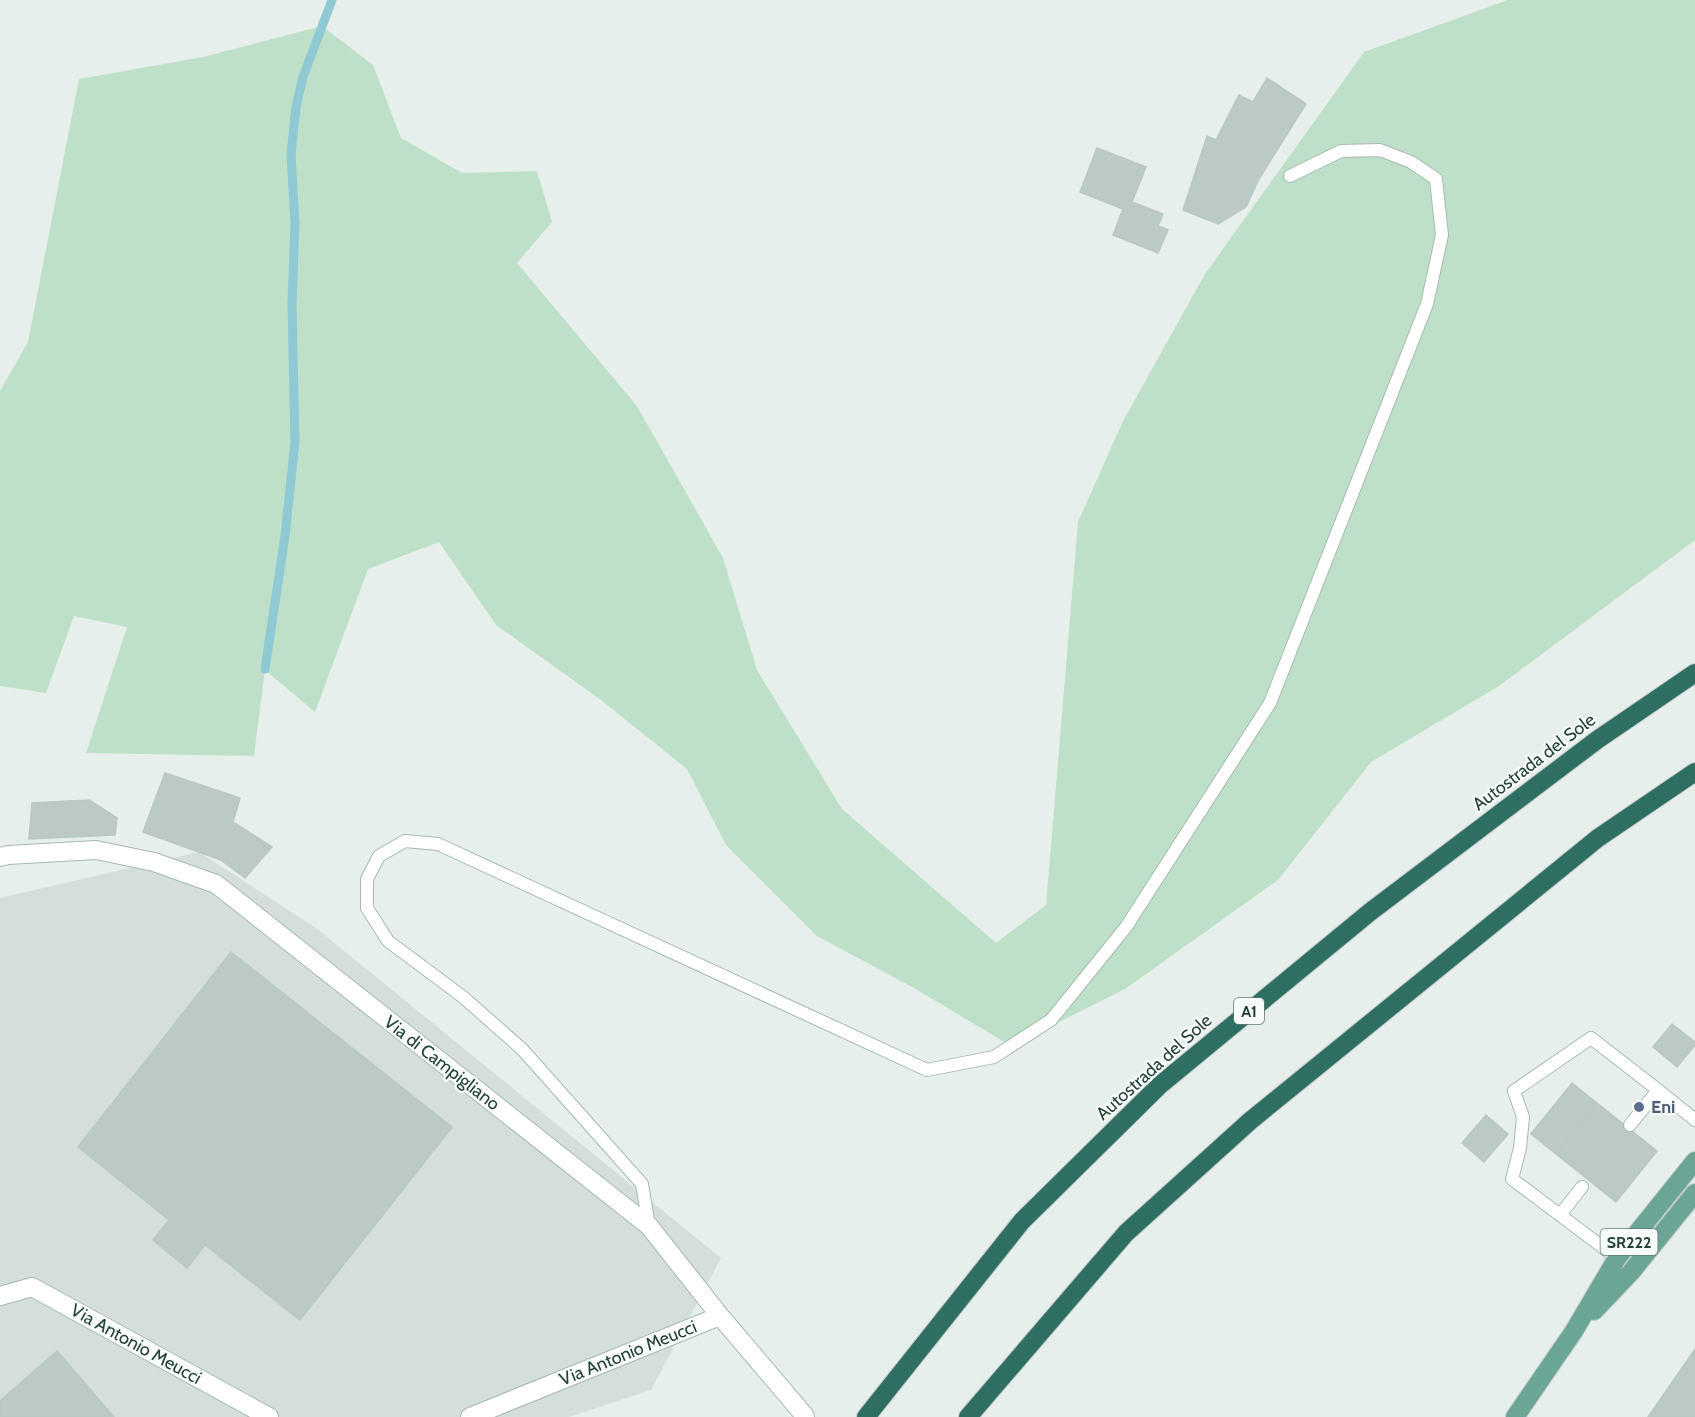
<svg xmlns="http://www.w3.org/2000/svg" width="1695" height="1417" font-family="Cabin,sans-serif">
  <style>
    .built { fill: #d4dfda }
    .green { fill: #bfe0c8 }
    .lines { fill: none; stroke-linecap: round; stroke-linejoin: round }
    .stream { stroke: #8ec9d4; stroke-width: 9 }
    .building { fill: #bbcac4; stroke: #b8c9c2; stroke-width: 1.5 }
    .service-casing { stroke: #a8b8b2; stroke-width: 14 }
    .minor-casing { stroke: #a8b8b2; stroke-width: 20 }
    .primary-casing { stroke: #c2cac8; stroke-width: 20 }
    .motorway-casing { stroke: #c2cac8; stroke-width: 20 }
    .service { stroke: #fff; stroke-width: 12 }
    .minor { stroke: #fff; stroke-width: 18 }
    .primary { stroke: #6aa596; stroke-width: 18 }
    .motorway { stroke: #2f6f62; stroke-width: 18 }
    .service-dot { fill: #5c6f8a; stroke: #f7fbf9; stroke-width: 2 }
    .labels { text-anchor: middle; dominant-baseline: central; stroke-width: 4.5; stroke-linejoin: round; paint-order: stroke }
    .shield { fill: #f7fbf9; stroke: #637a73; stroke-width: 1.5 }
    .shield-label { font-size: 16px; font-weight: bold; fill: #24423a }
    .street-label { font-size: 18px; fill: #24423a; stroke: #f7fbf9 }
    .service-label { font-size: 18px; font-weight: bold; fill: #4e5e75; stroke: #f7fbf9; text-anchor: start }
  </style>
  <rect width="100%" height="100%" fill="#e6efeb"/>
  <!-- built -->
  <path class="built" d="M199 852 316 928 721 1258 651 1390 569 1417H0V898Z"/>
  <!-- green -->
  <path class="green" d="M1508 0H1695V540L1499 686 1371 762 1278 880 1125 989 1011 1046 914 988 817 936 726 845 687 769 601 700 496 625 439 542 368 569 315 712 265 670 254 756 86 753 127 627 74 616 46 693 0 686V391L28 342 79 79 203 57 322 26 373 65 401 138 462 173 537 171 552 222 517 263 637 406 723 558 757 670 842 809 996 943 1046 905 1078 522 1123 421 1205 274 1364 52Z"/>
  <g class="lines">
    <!-- stream -->
    <path class="stream" d="M265 669 285 536 295 442 292 304 295 223 291 154 296 107 303 77 332 0"/>
  </g>
  <!-- building -->
  <path class="building" d="M1267 78 1306 104 1259 179 1246 207 1218 224 1183 210 1207 136 1216 140 1239 95 1253 102Z
    M1097 148 1146 167 1132 202 1163 214 1158 226 1168 230 1158 253 1113 235 1123 209 1080 192Z
    M165 773 240 798 233 822 272 847 245 878 221 860 143 832Z
    M89 800 117 818 115 835 29 839 32 803Z
    M231 952 452 1127 300 1320 205 1245 187 1268 153 1240 169 1220 78 1147Z
    M1672 1024 1695 1042V1045L1677 1067 1653 1047Z
    M1572 1083 1597 1103 1556 1154 1531 1134Z
    M1597 1103 1657 1151 1616 1202 1556 1154Z
    M1486 1115 1508 1134 1484 1162 1462 1143Z
    M1695 1349V1417H1648Z
    M57 1351 114 1417H0V1401Z"/>
  <g class="lines">
    <!-- service casing -->
    <g class="service-casing">
      <path id="service" d="M1630 1125 1658 1090 1695 1120
        M1582 1187 1560 1215 1617 1258
        M1560 1215 1512 1179 1520 1148 1523 1117 1514 1091 1591 1038 1658 1090
        M649 1226 642 1184 522 1049 463 997 388 941 367 908V879L379 856 405 841 438 844 927 1070 994 1057 1051 1020 1126 927 1270 703 1427 304 1442 235 1436 179 1411 162 1380 150 1341 151 1290 176"/>
    </g>
    <!-- minor casing -->
    <g class="minor-casing">
      <path id="minor" d="M0 857 8 855 96 850 154 862 216 884 649 1226 720 1316 805 1416
        M0 1296 32 1287 269 1417
        M470 1417 720 1316"/>
    </g>
    <!-- primary casing -->
    <g class="primary-casing">
      <path id="primary" d="M1594 1311 1632 1271 1695 1193
        M1515 1417 1574 1331 1617 1258 1695 1161"/>
    </g>
    <!-- motorway casing -->
    <g class="motorway-casing">
      <path id="motorway" d="M866 1417 1022 1221 1160 1085 1370 912 1597 740 1695 673
        M968 1417 1126 1233 1250 1121 1598 838 1695 772"/>
    </g>
    <!-- service -->
    <use href="#service" class="service"/>
    <!-- minor -->
    <use href="#minor" class="minor"/>
    <!-- primary -->
    <use href="#primary" class="primary"/>
    <!-- motorway -->
    <use href="#motorway" class="motorway"/>
  </g>
  <!-- markers -->
  <circle class="service-dot" cx="1639" cy="1107" r="6"/>
  <g class="labels">
    <!-- shield labels -->
    <g class="shield">
      <rect x="1234" y="998" width="30" height="26" rx="4.5"/>
      <rect x="1600.5" y="1229" width="57" height="26" rx="4.5"/>
    </g>
    <g class="shield-label">
      <text x="1249" y="1011">A1</text>
      <text x="1629" y="1242">SR222</text>
    </g>
    <!-- street labels -->
    <g class="street-label">
      <text transform="translate(1534 762) rotate(-37)">Autostrada del Sole</text>
      <text transform="translate(442 1063) rotate(38)">Via di Campigliano</text>
      <text transform="translate(1154 1067) rotate(-42)">Autostrada del Sole</text>
      <text transform="translate(136 1344) rotate(29)">Via Antonio Meucci</text>
      <text transform="translate(628 1353) rotate(-22)">Via Antonio Meucci</text>
    </g>
    <!-- service labels -->
    <g class="service-label">
      <text x="1651" y="1107">Eni</text>
    </g>
  </g>
</svg>
